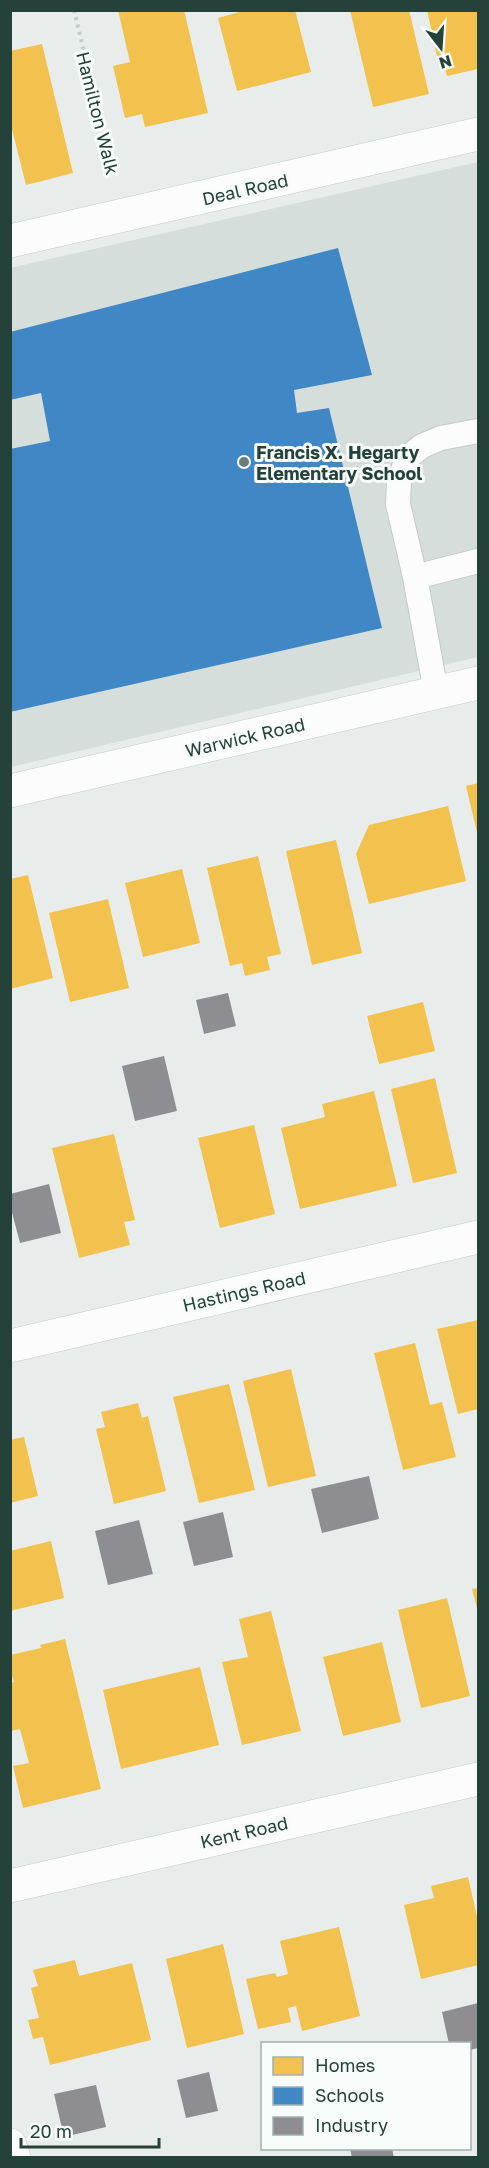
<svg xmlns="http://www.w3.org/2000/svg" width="489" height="2168" font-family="'Golos Text',sans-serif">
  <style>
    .built { fill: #d6dedb }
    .homes { fill: #f2c14e }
    .schools { fill: #3f88c5 }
    .industry { fill: #8d8d92 }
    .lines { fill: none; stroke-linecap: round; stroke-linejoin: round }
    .lane-casing { stroke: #c5cac8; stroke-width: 26 }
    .street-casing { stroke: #c5cac8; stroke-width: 34 }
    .secondary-casing { stroke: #c3cbc8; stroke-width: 34 }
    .path { stroke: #c3ccca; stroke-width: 4; stroke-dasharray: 3 4.5; stroke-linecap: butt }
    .lane { stroke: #fcfcfc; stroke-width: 24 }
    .street { stroke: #fcfcfc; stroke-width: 33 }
    .secondary { stroke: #fcfcfc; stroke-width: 33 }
    .poi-dot { fill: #697e78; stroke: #f7fbf9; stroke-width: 2 }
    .labels { text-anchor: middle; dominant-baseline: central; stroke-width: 6; stroke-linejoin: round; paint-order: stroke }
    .street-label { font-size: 18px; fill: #24423a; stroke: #f7fbf9 }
    .poi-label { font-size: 18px; font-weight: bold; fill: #24423a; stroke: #f7fbf9; text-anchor: start }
  </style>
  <rect width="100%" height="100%" fill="#e8edeb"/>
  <!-- built -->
  <path class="built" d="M478 162V657L11 767 10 268Z"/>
  <!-- homes -->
  <path class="homes" d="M118 10H184L208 113 145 127 142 114 125 118 113 66 130 62Z
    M247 10H295L311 72 237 91 218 18Z
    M350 10H409L429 94 373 107Z
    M427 10H478V69L447 76 444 64 439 65Z
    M42 44 73 173 26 185 10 121V51Z
    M478 783V837L466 786Z
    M448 806 466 881 369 904 356 854 369 825Z
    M336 840 362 953 312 965 286 851Z
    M258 856 281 954 267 957 270 970 245 976 242 963 230 966 207 868Z
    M182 869 200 943 143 957 125 883Z
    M28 875 53 978 10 989V879Z
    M108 899 129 988 70 1002 49 913Z
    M423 1002 435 1051 379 1064 367 1016Z
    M435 1078 457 1173 413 1183 391 1089Z
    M374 1091 397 1186 300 1209 281 1128 325 1117 322 1104Z
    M254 1125 275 1214 220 1228 198 1138Z
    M114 1134 135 1220 124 1222 130 1245 79 1258 52 1148Z
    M478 1320V1409L458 1414 437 1329Z
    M415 1343 430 1405 442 1402 456 1457 403 1470 374 1353Z
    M291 1369 316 1476 268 1487 243 1381Z
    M229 1384 255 1490 199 1503 173 1397Z
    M138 1403 142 1418 148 1416 166 1491 114 1504 96 1429 105 1427 101 1412Z
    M24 1437 38 1496 10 1503V1440Z
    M51 1541 64 1598 10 1611V1551Z
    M478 1588V1613L472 1589Z
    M447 1598 470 1696 421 1708 398 1610Z
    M271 1611 301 1731 242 1745 222 1662 248 1657 239 1619Z
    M65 1639 101 1789 23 1808 13 1766 29 1763 20 1729 10 1731V1683L14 1682 10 1669V1655L41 1648 40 1645Z
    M382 1642 401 1722 343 1736 323 1657Z
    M200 1667 219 1745 121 1769 103 1690Z
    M468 1877 478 1921V1965L421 1979 404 1905 434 1898 431 1886Z
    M339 1927 360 2016 302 2031 296 2006 288 2008 291 2022 258 2029 246 1979 275 1973 277 1977 288 1974 280 1941Z
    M223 1944 244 2034 187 2048 166 1959Z
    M75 1960 79 1976 132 1963 151 2040 50 2065 43 2037 33 2039 28 2020 39 2018 31 1988 38 1986 33 1970Z"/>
  <!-- schools -->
  <path class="schools" d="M338 248 372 375 294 390 297 413 329 408 382 628 10 712V449L50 441 41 393 10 400V332Z"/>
  <!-- industry -->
  <path class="industry" d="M228 993 236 1026 204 1034 196 1000Z
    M164 1056 177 1111 135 1121 122 1066Z
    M49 1184 61 1233 20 1243 10 1205V1194Z
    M369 1476 379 1519 322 1533 311 1489Z
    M223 1512 233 1557 194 1566 183 1522Z
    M139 1520 153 1574 108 1585 95 1531Z
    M478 2003V2048L470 2050V2044H449L442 2012Z
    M209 2072 218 2111 186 2118 177 2080Z
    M96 2085 106 2127 64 2137 54 2094Z
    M350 2148H392L394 2158H352Z"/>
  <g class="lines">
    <!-- lane casing -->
    <g class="lane-casing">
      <path id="lane" d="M415 577 478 561
        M436 692 415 577 398 504 399 482 407 458 422 446 441 438 478 431"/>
    </g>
    <!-- street casing -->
    <g class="street-casing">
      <path id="street" d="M10 241 478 134
        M10 1346 478 1237
        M10 1886 478 1779
        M10 2145 14 2158"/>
    </g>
    <!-- secondary casing -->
    <g class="secondary-casing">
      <path id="secondary" d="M10 791 478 683"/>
    </g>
    <!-- path -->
    <path class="path" d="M74 10 114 176"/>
    <!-- lane -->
    <use href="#lane" class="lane"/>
    <!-- street -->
    <use href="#street" class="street"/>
    <!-- secondary -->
    <use href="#secondary" class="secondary"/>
  </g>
  <!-- markers -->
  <circle class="poi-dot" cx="244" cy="462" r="6"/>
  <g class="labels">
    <!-- street labels -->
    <g class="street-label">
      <text transform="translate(98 113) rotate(76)">Hamilton Walk</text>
      <text transform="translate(245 189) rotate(-13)">Deal Road</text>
      <text transform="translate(245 737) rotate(-13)">Warwick Road</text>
      <text transform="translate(244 1291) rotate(-13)">Hastings Road</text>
      <text transform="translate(244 1832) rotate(-13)">Kent Road</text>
    </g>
    <!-- poi labels -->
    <g class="poi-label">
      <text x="256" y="452">Francis X. Hegarty<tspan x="256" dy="21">Elementary School</tspan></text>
    </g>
  </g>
  <!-- border -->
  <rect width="489" height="2168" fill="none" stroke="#24423a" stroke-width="24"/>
  <!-- legend -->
  <rect x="261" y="2042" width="210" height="108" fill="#f7fbf9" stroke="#a3b1ad" stroke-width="1.5"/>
  <rect x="273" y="2057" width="30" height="18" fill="#f2c14e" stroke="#a3b1ad" stroke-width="1.5"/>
  <text x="315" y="2072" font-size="18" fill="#24423a">Homes</text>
  <rect x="273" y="2087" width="30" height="18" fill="#3f88c5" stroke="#a3b1ad" stroke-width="1.5"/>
  <text x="315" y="2102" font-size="18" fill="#24423a">Schools</text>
  <rect x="273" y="2117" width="30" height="18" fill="#8d8d92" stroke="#a3b1ad" stroke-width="1.5"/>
  <text x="315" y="2132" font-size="18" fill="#24423a">Industry</text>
  <!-- north arrow -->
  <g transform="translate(441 48) rotate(163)" stroke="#f7fbf9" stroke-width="4.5" paint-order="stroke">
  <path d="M0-4.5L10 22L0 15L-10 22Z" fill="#24423a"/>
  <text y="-9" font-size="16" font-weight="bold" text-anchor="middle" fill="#24423a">N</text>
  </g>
  <!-- scale -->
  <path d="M21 2138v9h138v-9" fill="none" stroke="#24423a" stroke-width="3"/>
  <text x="30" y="2138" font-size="18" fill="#24423a" stroke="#f7fbf9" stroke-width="4.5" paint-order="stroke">20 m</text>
</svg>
